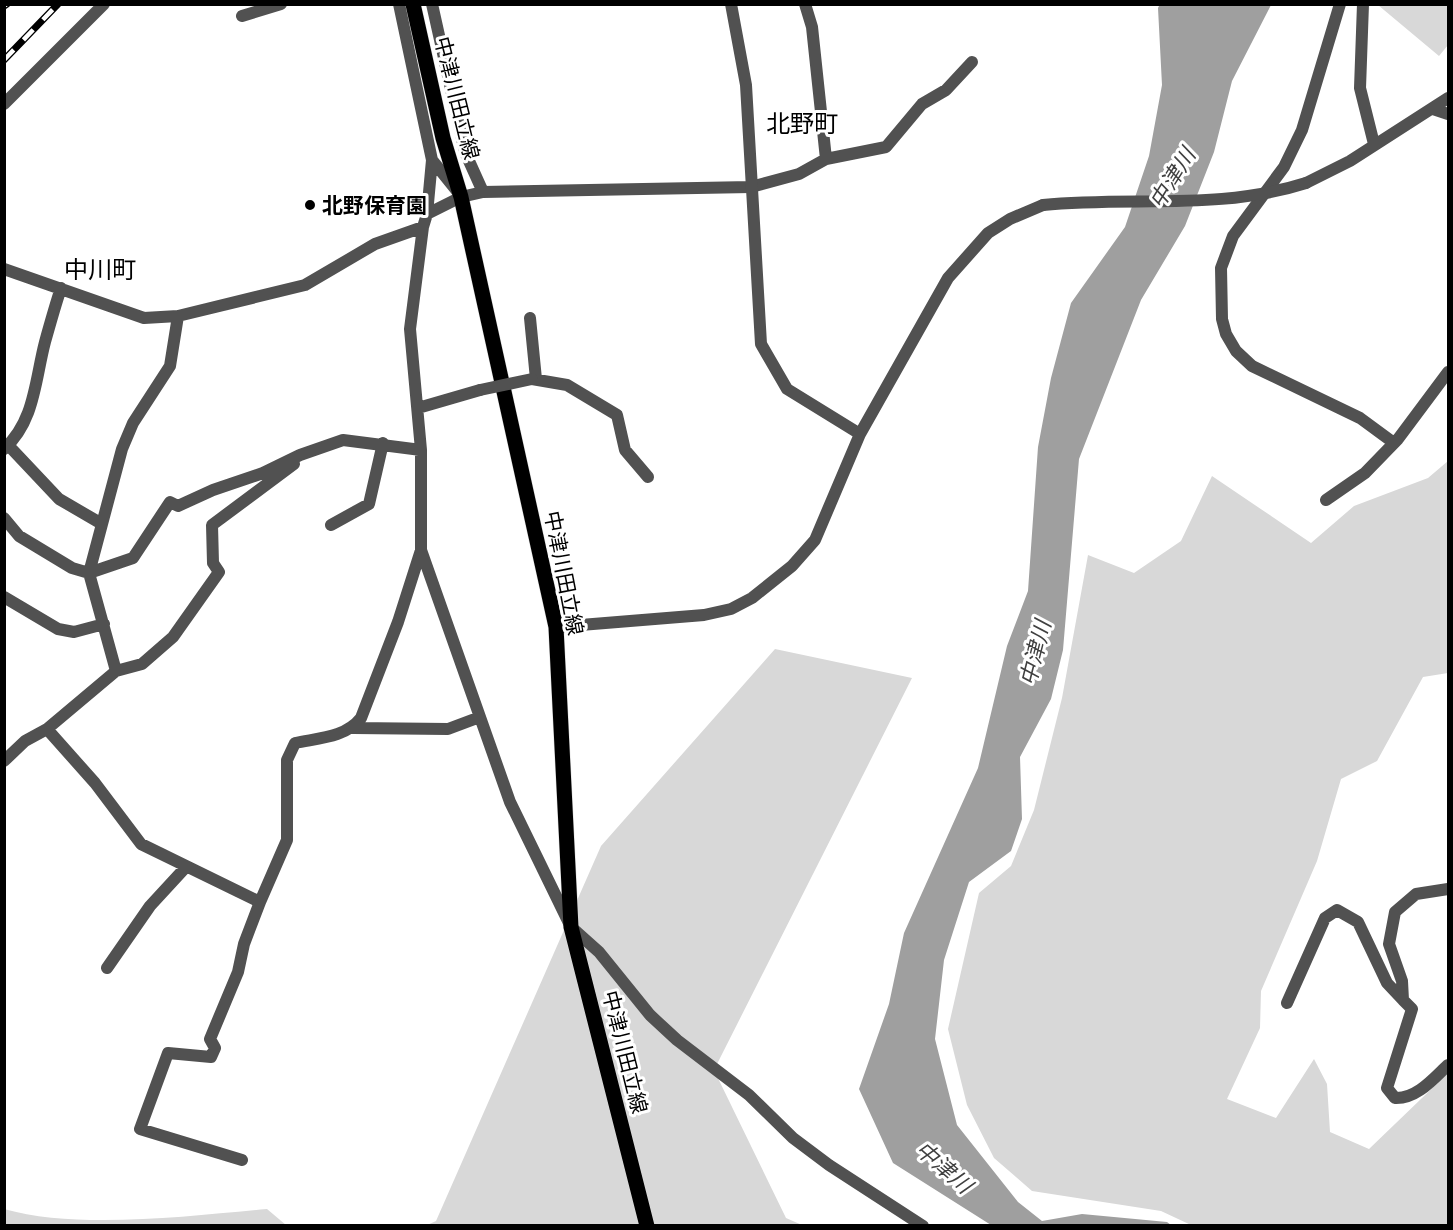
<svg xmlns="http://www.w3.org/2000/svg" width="1453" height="1230" font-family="Raleway,'Noto Sans JP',sans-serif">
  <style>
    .green { fill: #d8d8d8 }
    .water { fill: #9f9f9f }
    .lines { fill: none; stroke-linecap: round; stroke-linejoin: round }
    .primary-casing { stroke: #dbdbdb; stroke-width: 16 }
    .minor { stroke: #515151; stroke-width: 12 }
    .tertiary { stroke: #515151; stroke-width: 12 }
    .primary { stroke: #000; stroke-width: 15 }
    .rail-casing { stroke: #000; stroke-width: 7 }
    .rail { stroke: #fff; stroke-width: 4.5; stroke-dasharray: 14; stroke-linecap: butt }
    .minor-bridge { stroke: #515151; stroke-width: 12 }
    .tertiary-bridge { stroke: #515151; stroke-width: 12 }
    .poi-dot { fill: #000; stroke: #fff; stroke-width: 2 }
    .labels { text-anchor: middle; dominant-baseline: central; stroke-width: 6; stroke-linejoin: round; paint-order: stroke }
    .street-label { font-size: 21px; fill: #000; stroke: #fff }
    .poi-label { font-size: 21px; font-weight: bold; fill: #000; stroke: #fff; text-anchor: start }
    .water-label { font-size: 22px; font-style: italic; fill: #404040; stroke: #fff }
    .quarter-label { font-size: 24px; fill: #000; stroke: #fff }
  </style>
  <rect width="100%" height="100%" fill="#fff"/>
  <!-- green -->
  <path class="green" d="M1378 5H1448V45L1439 56Z
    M1448 461V673L1423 677 1377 761 1341 779 1317 861 1261 991 1260 1028 1227 1099 1276 1118 1314 1059 1327 1084 1330 1132 1369 1149 1448 1073V1225H1191L1161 1211 1032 1191 994 1158 967 1105 948 1029 979 893 1011 866 1034 810 1062 698 1088 555 1134 573 1181 541 1212 476 1311 543 1354 506 1428 478Z
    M775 649 912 678 714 1070 786 1218 802 1225 425 1226 436 1221 601 846Z
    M4 1209C78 1230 188 1216 267 1209L286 1225H5Z"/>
  <!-- water -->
  <path class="water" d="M1160 4 1271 5 1232 81 1214 152 1185 226 1141 300 1079 459 1063 650 1051 699 1020 757 1022 819 1011 851 969 882 944 960 935 1039 957 1125 1018 1202 1042 1221 1082 1214 1167 1222 1171 1225H991L893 1163 859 1089 889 1004 904 933 978 768 1007 646 1028 591 1038 447 1051 378 1071 303 1125 227 1149 156 1162 85 1158 8Z"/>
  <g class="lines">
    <!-- primary casing -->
    <g class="primary-casing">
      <path id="primary" d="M413 4 443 138 461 197 556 627 571 927 647 1226"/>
    </g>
    <!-- minor -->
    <path class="minor" d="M399 4 432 160 457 191
      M432 4 465 152 483 192
      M805 4 812 27 826 159
      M1340 4 1302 130 1284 167 1233 236 1221 268 1222 319 1226 334 1236 351 1252 366 1360 418 1394 443
      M242 16 281 4
      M4 104 104 4
      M1433 109 1448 114
      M427 214 432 160
      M4 269 144 318 178 316 305 285 375 244 423 227
      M530 318 536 379
      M532 379 567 385 617 415 625 450 648 477
      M418 408 480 390
      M9 446 59 499 102 524
      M4 449C35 421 35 380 45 342 50 324 55 306 61 288
      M1326 500 1365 473 1398 439 1448 372
      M4 518 19 536 72 568 89 573 133 558 170 502 178 506 213 490 263 473 300 455 343 440 421 450
      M331 525 369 504 383 443
      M421 550 510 802 571 927 599 952 650 1015 677 1040 749 1095 793 1138 829 1165 923 1226
      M4 597 58 629 74 632 104 624
      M116 671 89 573 122 449 133 423 170 366 178 316
      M354 728 448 729 480 717
      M47 729 95 783 141 844 260 902
      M4 761 25 741 47 729 116 671 142 664 173 637 219 572 213 563 212 525 294 464
      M107 968 150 906 185 868
      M1403 1000 1412 1009 1387 1088 1395 1098C1417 1099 1434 1078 1448 1065
      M1287 1003 1325 918 1337 910 1358 922 1387 983 1403 1000 1402 981 1389 944 1395 912 1416 894 1448 889
      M242 1160 140 1129 168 1053 211 1057 215 1048 210 1039 238 972 244 944 260 902 287 840V760L295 743C318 738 345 738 361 718L398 622 421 550V450L410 329 423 227 427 214 461 197 483 192 751 187 799 174 826 159 886 147 922 104 946 90 972 62"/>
    <!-- tertiary -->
    <path class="tertiary" d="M731 4 746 85 761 344 787 389 860 434
      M1363 4 1360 88 1374 144
      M1306 183 1350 161 1448 98
      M556 627 704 615 731 609 752 598 792 566 815 540 860 434 948 278 988 233 1010 219 1043 205"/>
    <!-- primary -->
    <use href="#primary" class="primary"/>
    <!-- rail casing -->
    <g class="rail-casing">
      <path id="rail" d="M4 6 7 4
        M4 60 58 4"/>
    </g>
    <!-- rail -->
    <use href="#rail" class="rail"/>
    <!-- minor-bridge -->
    <path class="minor-bridge" d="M480 390 532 379"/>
    <!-- tertiary-bridge -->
    <path class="tertiary-bridge" d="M1043 205C1133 196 1218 211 1306 183"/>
  </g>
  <!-- markers -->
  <circle class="poi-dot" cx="310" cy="205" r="6"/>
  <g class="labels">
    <!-- street labels -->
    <g class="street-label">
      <text transform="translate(457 98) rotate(76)">中津川田立線</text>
      <text transform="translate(564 573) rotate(79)">中津川田立線</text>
      <text transform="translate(625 1052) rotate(76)">中津川田立線</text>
    </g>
    <!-- poi labels -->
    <g class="poi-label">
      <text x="322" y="205">北野保育園</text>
    </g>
    <!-- water labels -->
    <g class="water-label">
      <text transform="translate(1172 178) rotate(-58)">中津川</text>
      <text transform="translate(1035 653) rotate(-76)">中津川</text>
      <text transform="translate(944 1167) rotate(41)">中津川</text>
    </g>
    <!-- quarter labels -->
    <g class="quarter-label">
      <text x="802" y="123">北野町</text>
      <text x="100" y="269">中川町</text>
    </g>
  </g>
  <!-- border -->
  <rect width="1453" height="1230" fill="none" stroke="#000000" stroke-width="12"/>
</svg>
